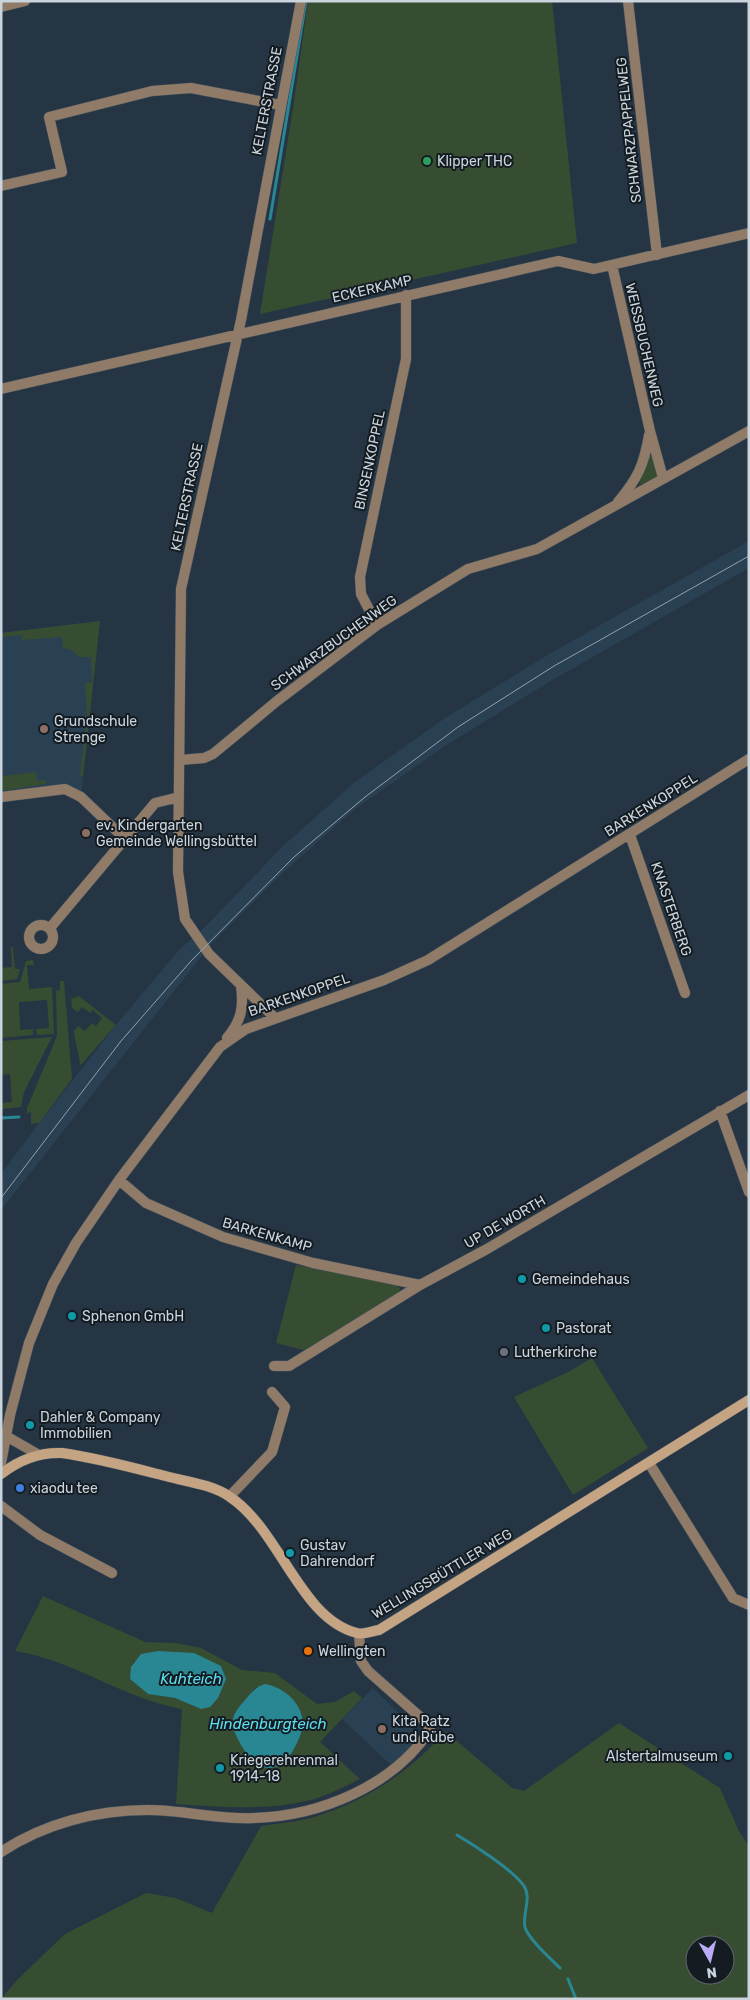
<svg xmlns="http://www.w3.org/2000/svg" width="750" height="2000" font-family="Rubik,sans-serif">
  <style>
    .built { fill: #2a4053 }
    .green { fill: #374d32; fill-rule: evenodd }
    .water { fill: #298794 }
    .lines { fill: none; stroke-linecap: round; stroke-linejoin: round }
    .stream { stroke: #298794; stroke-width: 3 }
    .street-casing { stroke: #43525f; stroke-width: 11 }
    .secondary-casing { stroke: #43525f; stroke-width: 11 }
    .street { stroke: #8f7b67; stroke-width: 10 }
    .secondary { stroke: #c4a483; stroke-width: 10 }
    .tram { stroke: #96a2ac; stroke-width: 1 }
    .leisure-dot { fill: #2e9e5b; stroke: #141c22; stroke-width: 2 }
    .education-dot { fill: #8d6e63; stroke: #141c22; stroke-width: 2 }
    .culture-dot { fill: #0f9aa8; stroke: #141c22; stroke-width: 2 }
    .worship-dot { fill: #6b7280; stroke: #141c22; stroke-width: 2 }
    .shop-dot { fill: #3f7fe0; stroke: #141c22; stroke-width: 2 }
    .food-dot { fill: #e8710a; stroke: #141c22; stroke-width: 2 }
    .labels { text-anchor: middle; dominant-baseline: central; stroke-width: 4; stroke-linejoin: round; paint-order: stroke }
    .street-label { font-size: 14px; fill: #cad4dd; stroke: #141c22 }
    .poi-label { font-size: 14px; fill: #cad4dd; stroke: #141c22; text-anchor: start }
    .water-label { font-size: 15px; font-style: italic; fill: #5adef0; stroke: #141c22 }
  </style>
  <rect width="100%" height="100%" fill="#253543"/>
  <!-- built -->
  <path class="built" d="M749 541V568L549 682 445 746 355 809 287 869 212 943 1 1210V1174L39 1123 116 1025 178 951 207 925 283 846 355 782 445 718 549 654Z
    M100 621 81 797 65 789 1 797V633Z
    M373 1688 410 1724 414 1733 412 1752 394 1768 342 1719Z"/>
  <!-- green -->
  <path class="green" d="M308 1H552L577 243 260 314 294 102Z
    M649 456H652L660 475 639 485Z
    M100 621 83 776H80L87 713 85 683 92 682 91 657H79L72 650 63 648 62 637 22 640V635L1 637V633Z
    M36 772 37 781 46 780V784L1 791V776Z
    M11 947H13L15 969H20L17 979 1 981V968L12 967Z
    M33 960 34 965H27L29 989 52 987 54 1034 37 1035 36 1029 49 1028 47 1000 19 1002 20 1030 33 1029V1035L1 1038V984L20 982 26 961Z
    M60 981H64L72 1079 39 1123 31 1124V1112L27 1113V1108L57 1036 56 991 60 990Z
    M79 996 116 1025 80 1066C80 1054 75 1045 74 1031L78 1026 85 1031 92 1023 96 1026 102 1018 93 1010 90 1013 82 1007 78 1012 72 1008 71 999Z
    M52 1037 24 1092 21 1107 1 1109V1103L12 1102 10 1074 1 1075V1041Z
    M296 1265 396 1283 400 1289 399 1292 304 1350 276 1343Z
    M592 1358 648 1448 573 1495 514 1397 568 1372Z
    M43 1596 145 1642 176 1643 201 1648 242 1670 275 1673 317 1704 335 1702 354 1691 362 1698 320 1742 360 1779C345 1786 327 1796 311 1800 266 1811 222 1807 176 1804L182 1709C124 1699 74 1660 15 1651ZM134 1661 201 1709 175 1698 148 1694 130 1679ZM256 1687C276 1693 295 1695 302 1716L250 1759C227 1721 228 1721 256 1687Z
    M619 1723 720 1788 739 1831 749 1846V1999H1L17 1980 65 1934 146 1893 176 1898 212 1913 261 1826C279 1823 298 1822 314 1817 364 1802 412 1771 445 1731L512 1788 524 1791ZM695 1945H725V1975H695Z"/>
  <!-- water -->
  <path class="water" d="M158 1651 194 1653 221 1666 226 1679 218 1698 210 1707 201 1709 175 1698 148 1694 130 1679 131 1667 141 1654Z
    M265 1684C288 1688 309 1710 301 1733 288 1770 264 1783 241 1745 237 1737 231 1728 233 1720 234 1712 240 1706 245 1700 251 1693 255 1687 265 1684Z"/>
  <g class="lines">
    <!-- stream -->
    <path class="stream" d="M270 219 306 1
      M1 1118 19 1117
      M457 1835C474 1845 513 1870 524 1886 532 1898 522 1914 525 1927 528 1939 551 1959 560 1968
      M568 1979 576 1999"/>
    <!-- street casing -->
    <g class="street-casing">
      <path id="street" d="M628 1 657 255
        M1 7 25 1
        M1 186 62 172 49 117 152 91 191 88 280 105
        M612 265 650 431 663 478
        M1 389 558 261 594 269 749 233
        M618 502C638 478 644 465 649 435
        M377 625 361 594 360 577 406 359V295
        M180 760 204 758 213 754 277 701 377 625 468 569 537 549 749 431
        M1 797 65 789 81 797 124 838
        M630 835 685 993
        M29 937a12 12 0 1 1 24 0a12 12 0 1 1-24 0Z
        M50 928 155 803 179 797
        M274 1017 209 954 185 919 178 872 181 589 241 320 301 1
        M227 1038C241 1021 244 1008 241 986
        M720 1111 749 1192
        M119 1180 146 1203 223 1237 313 1263 420 1285
        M274 1366H289L420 1285 487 1249 749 1095
        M6 1436 39 1455
        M1 1463 10 1415 29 1343 53 1284 76 1243 119 1180 220 1047 246 1029 384 980 428 960 749 759
        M649 1463 733 1598 749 1605
        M230 1496 272 1452 285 1407 272 1392
        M1 1506 40 1535 112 1573
        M1 1852C45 1823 97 1810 148 1810 184 1810 219 1820 254 1818 320 1816 393 1786 430 1730L427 1723 368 1671 361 1661 359 1634"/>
    </g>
    <!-- secondary casing -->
    <g class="secondary-casing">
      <path id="secondary" d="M1 1474C19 1460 39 1452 62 1453 98 1458 134 1468 169 1477 189 1482 213 1485 230 1497 280 1530 300 1619 357 1633 363 1635 372 1631 379 1630L749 1400"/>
    </g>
    <!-- street -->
    <use href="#street" class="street"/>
    <!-- secondary -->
    <use href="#secondary" class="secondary"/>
    <!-- tram -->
    <path class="tram" d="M1 1198 121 1041 191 961 294 857 365 797 458 727 554 666 749 556"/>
  </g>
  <!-- markers -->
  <circle class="leisure-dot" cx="427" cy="161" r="5"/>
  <g class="education-dot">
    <circle cx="44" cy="729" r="5"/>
    <circle cx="86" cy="833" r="5"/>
    <circle cx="382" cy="1729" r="5"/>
  </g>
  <g class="culture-dot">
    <circle cx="522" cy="1279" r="5"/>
    <circle cx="72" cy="1316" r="5"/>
    <circle cx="546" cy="1328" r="5"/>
    <circle cx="30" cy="1425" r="5"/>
    <circle cx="290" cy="1553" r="5"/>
    <circle cx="728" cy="1756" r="5"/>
    <circle cx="220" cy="1768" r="5"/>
  </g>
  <circle class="worship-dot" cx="504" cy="1352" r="5"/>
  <circle class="shop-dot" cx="20" cy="1488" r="5"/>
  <circle class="food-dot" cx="308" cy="1651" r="5"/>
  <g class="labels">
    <!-- street labels -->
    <g class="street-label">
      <text transform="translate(267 101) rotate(-79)">KELTERSTRASSE</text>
      <text transform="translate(629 130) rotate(-96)">SCHWARZPAPPELWEG</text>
      <text transform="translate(372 289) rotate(-13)">ECKERKAMP</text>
      <text transform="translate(644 345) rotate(77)">WEISSBUCHENWEG</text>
      <text transform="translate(370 460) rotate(-78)">BINSENKOPPEL</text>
      <text transform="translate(187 497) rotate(-78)">KELTERSTRASSE</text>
      <text transform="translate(334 643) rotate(-36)">SCHWARZBUCHENWEG</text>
      <text transform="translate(651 805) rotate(-32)">BARKENKOPPEL</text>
      <text transform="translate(671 909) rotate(71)">KNASTERBERG</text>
      <text transform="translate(299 995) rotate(-19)">BARKENKOPPEL</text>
      <text transform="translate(505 1222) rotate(-30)">UP DE WORTH</text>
      <text transform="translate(267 1235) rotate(16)">BARKENKAMP</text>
      <text transform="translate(442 1574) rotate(-31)">WELLINGSBÜTTLER WEG</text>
    </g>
    <!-- poi labels -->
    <g class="poi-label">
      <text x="437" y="161">Klipper THC</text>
      <text x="54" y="721">Grundschule<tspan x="54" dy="16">Strenge</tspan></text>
      <text x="96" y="825">ev. Kindergarten<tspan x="96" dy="16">Gemeinde Wellingsbüttel</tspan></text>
      <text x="532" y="1279">Gemeindehaus</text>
      <text x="82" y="1316">Sphenon GmbH</text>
      <text x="556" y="1328">Pastorat</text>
      <text x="514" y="1352">Lutherkirche</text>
      <text x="40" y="1417">Dahler &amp; Company<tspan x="40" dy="16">Immobilien</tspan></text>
      <text x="30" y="1488">xiaodu tee</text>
      <text x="300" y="1545">Gustav<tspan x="300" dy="16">Dahrendorf</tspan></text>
      <text x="318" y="1651">Wellingten</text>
      <text x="392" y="1721">Kita Ratz<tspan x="392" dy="16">und Rübe</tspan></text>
      <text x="718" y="1756" text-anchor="end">Alstertalmuseum</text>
      <text x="230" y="1760">Kriegerehrenmal<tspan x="230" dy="16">1914-18</tspan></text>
    </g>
    <!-- water labels -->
    <g class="water-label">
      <text x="191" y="1679">Kuhteich</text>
      <text x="268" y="1724">Hindenburgteich</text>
    </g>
  </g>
  <!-- border -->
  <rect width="750" height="2000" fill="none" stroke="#cad4dd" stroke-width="5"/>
  <!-- north arrow -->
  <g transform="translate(710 1960) rotate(172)"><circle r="24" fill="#141c22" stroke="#5d666d"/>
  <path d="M0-4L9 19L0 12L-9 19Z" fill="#bbaaf6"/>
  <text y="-8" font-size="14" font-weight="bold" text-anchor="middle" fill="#cad4dd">N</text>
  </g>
</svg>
